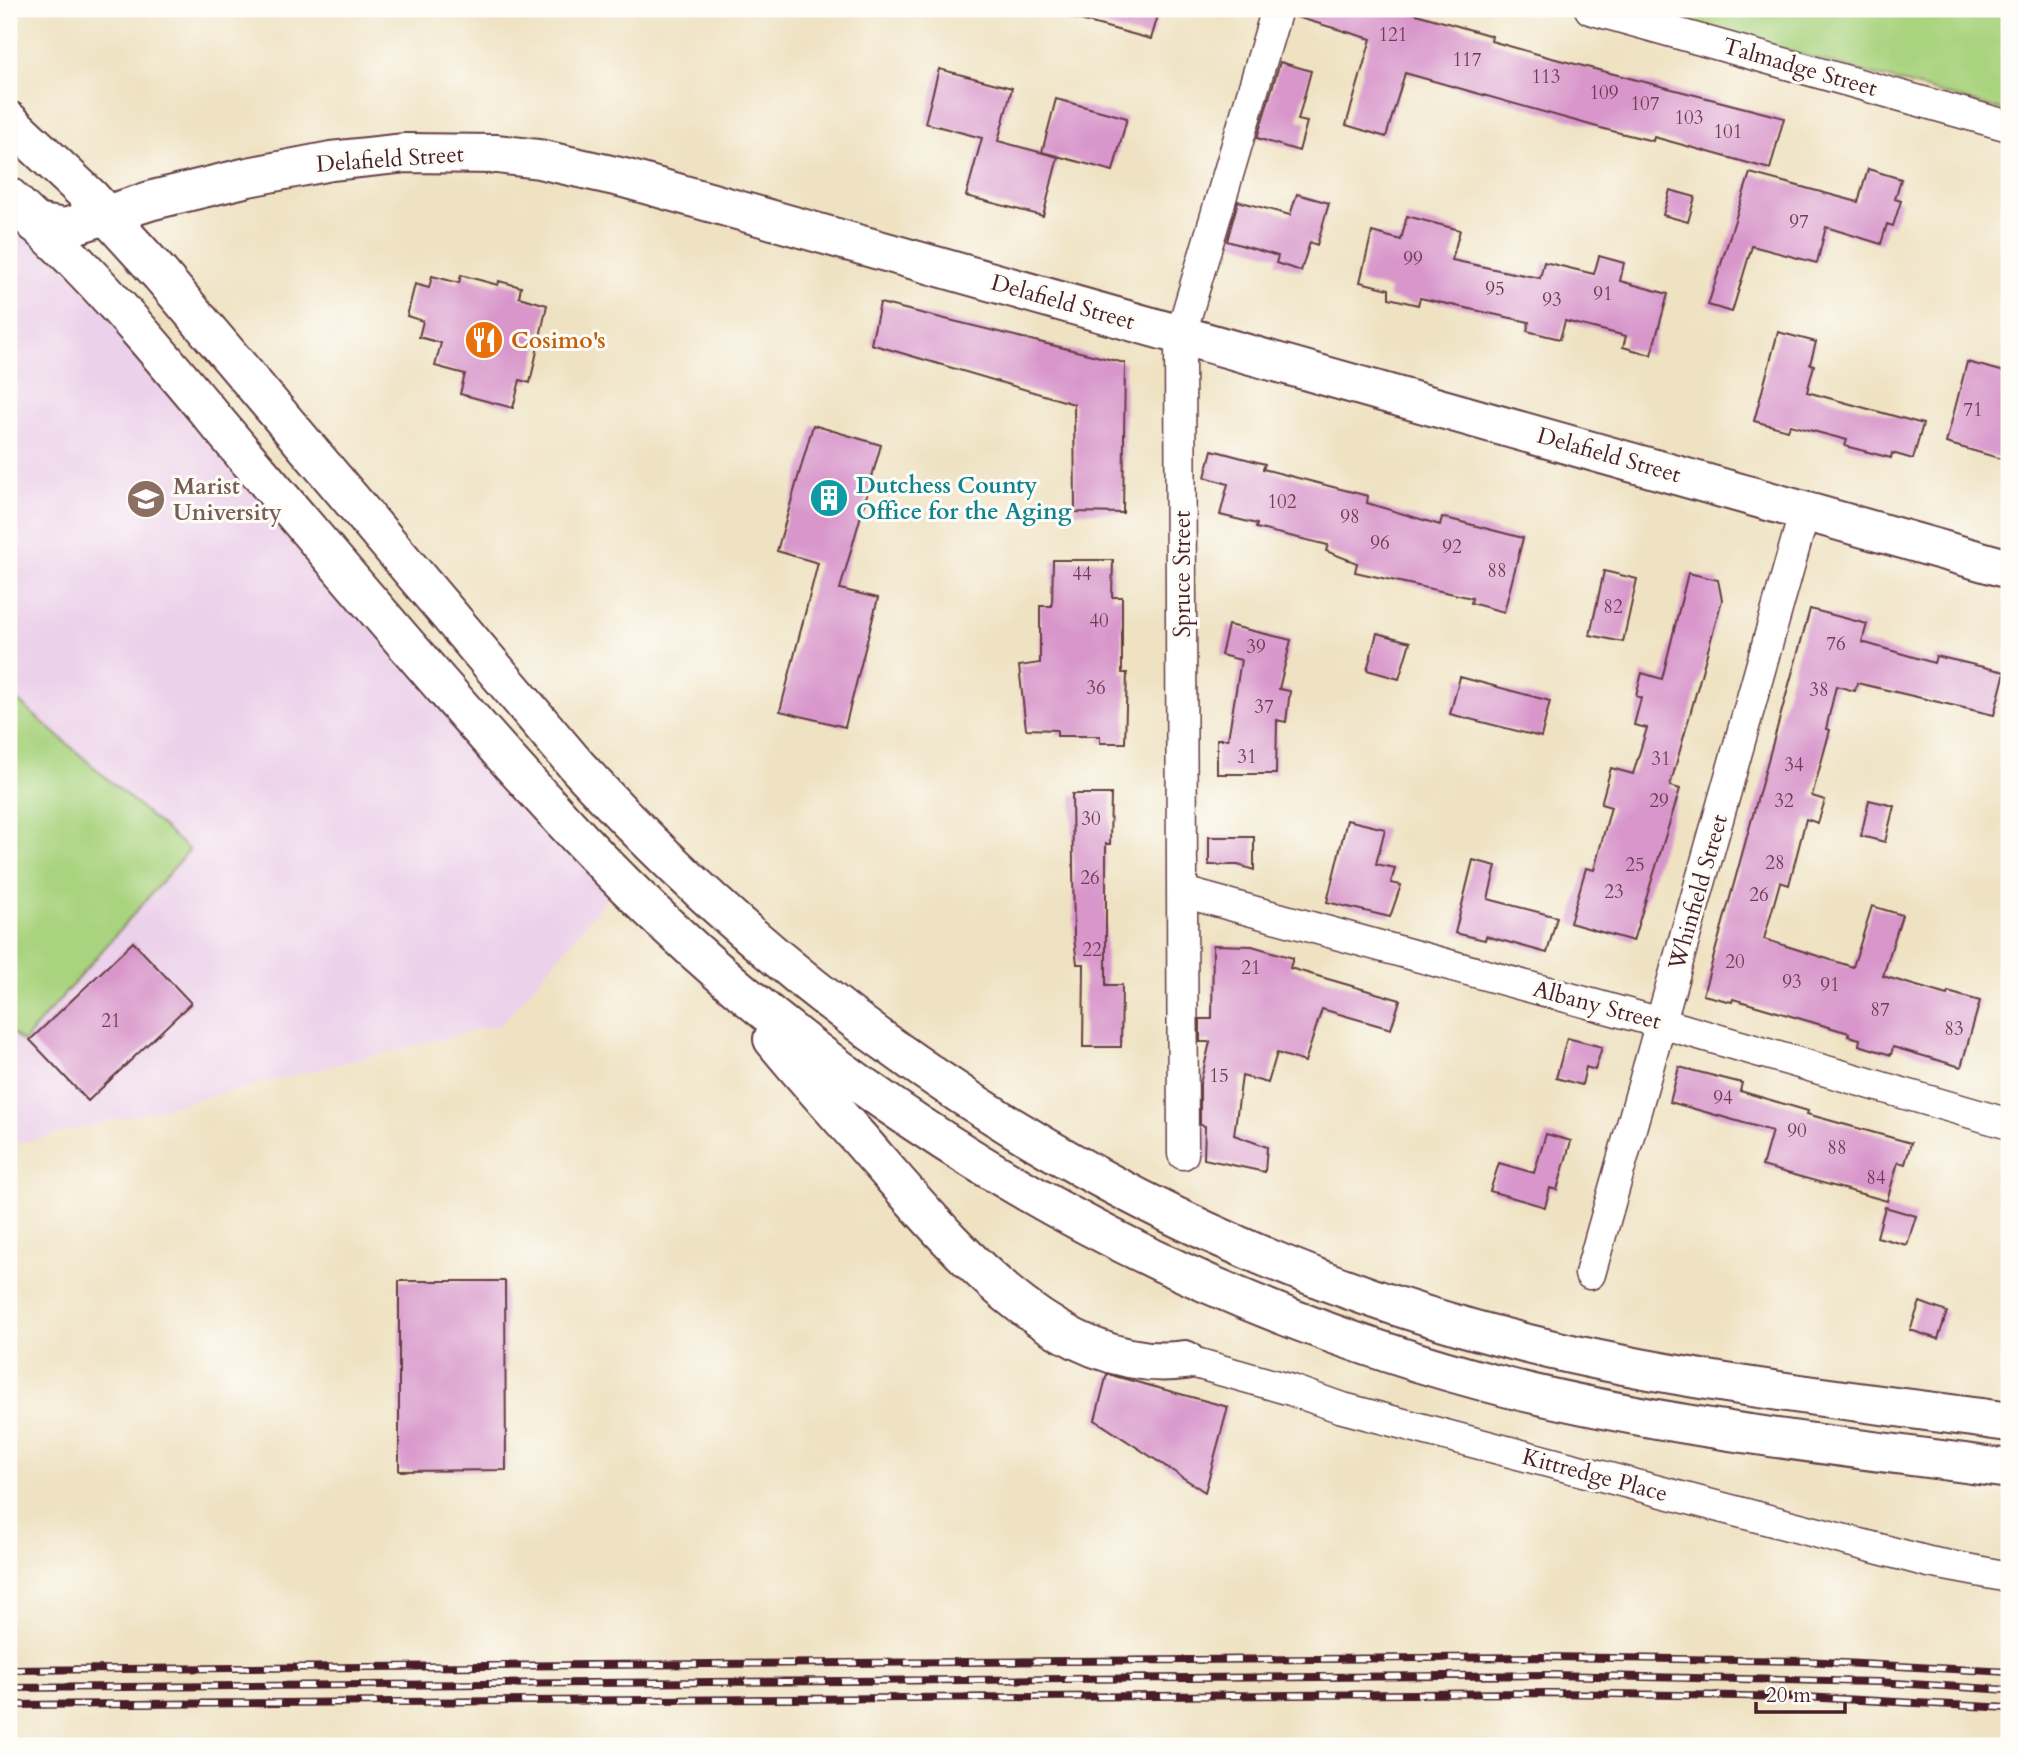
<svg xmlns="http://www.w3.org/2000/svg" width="2018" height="1755" font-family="Cardo,serif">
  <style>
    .built { fill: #ecd1ea }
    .green { fill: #a9d37e; stroke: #7a7954; stroke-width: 2 }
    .building { fill: #d896cb }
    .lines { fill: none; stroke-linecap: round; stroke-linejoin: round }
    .street-casing { stroke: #633c42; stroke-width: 33 }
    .secondary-casing { stroke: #633c42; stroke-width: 42 }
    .highway-casing { stroke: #633c42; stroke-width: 42 }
    .street { stroke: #fff; stroke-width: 30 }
    .secondary { stroke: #fff; stroke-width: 38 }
    .highway { stroke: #fff; stroke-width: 38 }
    .rail-casing { stroke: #4a1f2b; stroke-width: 8 }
    .rail { stroke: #fdfcf7; stroke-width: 5; stroke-dasharray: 16; stroke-linecap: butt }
    .labels { text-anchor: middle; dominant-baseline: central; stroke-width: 6; stroke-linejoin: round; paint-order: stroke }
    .number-label { font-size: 19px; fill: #6e3d53 }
    .street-label { font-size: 23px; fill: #4a1f2b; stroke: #fdfcf7 }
    .food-label { font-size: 23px; font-weight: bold; fill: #c56008; stroke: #fdfcf7; text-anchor: start }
    .culture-label { font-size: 23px; font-weight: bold; fill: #0d838f; stroke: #fdfcf7; text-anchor: start }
    .education-label { font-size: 23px; font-weight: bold; fill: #785e54; stroke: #fdfcf7; text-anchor: start }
  </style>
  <rect width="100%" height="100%" fill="#fdfcf7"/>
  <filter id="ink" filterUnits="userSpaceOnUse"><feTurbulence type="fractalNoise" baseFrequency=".0143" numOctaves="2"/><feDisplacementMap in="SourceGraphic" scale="14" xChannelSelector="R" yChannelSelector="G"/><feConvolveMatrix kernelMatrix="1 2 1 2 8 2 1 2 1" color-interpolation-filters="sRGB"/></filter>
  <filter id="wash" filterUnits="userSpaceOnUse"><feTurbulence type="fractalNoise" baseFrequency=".00686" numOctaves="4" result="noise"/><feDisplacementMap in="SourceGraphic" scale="28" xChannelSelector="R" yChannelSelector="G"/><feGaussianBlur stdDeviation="1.57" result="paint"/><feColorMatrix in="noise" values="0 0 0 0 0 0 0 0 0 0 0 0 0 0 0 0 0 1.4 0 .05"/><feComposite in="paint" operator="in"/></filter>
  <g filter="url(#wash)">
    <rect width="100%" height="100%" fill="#efe2c2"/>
    <!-- built -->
    <path class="built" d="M9 196 622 880 502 1024 9 1146Z"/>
    <!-- green -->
    <path class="green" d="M1636 9H2009V112Z
      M9 693 189 850 23 1042 9 1030Z"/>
    <g id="blocks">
      <!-- building -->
      <path class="building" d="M1070 9H1160L1151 39 1069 17Z
        M1294 9H1399L1492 36 1491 41 1548 57 1784 118 1770 169 1654 137 1653 141 1608 130 1405 73 1386 137 1346 125 1371 39 1293 16Z
        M1280 62 1311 71 1298 120 1307 122 1299 151 1257 138Z
        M939 69 1012 88 998 141 1058 157 1043 216 966 196 982 138 925 123Z
        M1056 99 1127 118 1113 171 1042 152Z
        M1868 169 1901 179 1895 199 1901 201 1893 226 1887 224 1881 244 1826 227 1817 263 1752 246 1732 312 1708 305 1750 173 1858 202Z
        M1670 190 1695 197 1688 222 1663 215Z
        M1297 194 1329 203 1317 245 1310 242 1301 271 1276 263 1278 256 1227 241 1238 201 1290 215Z
        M1407 216 1460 230 1452 260 1508 272 1540 278 1544 262 1594 274 1599 256 1624 263 1620 281 1668 294 1651 355 1623 347 1626 336 1565 321 1560 339 1527 331 1529 322 1420 298 1418 305 1389 298V289L1360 282 1372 232 1401 240Z
        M461 275 498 285 499 281 521 287 519 297 547 305 530 383 520 380 513 408 460 394 465 374 435 366 441 343 419 337 423 321 407 316 415 284 429 288 432 276 459 283Z
        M880 303 1125 363 1123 513 1075 512 1074 404 871 344Z
        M1778 332 1816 342 1810 364 1814 365 1807 392 1923 424 1913 459 1892 453 1891 458 1845 446 1847 440 1790 425 1788 430 1754 421Z
        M1967 362 2009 373V461L1946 443Z
        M813 425 881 445 840 589 878 598 845 727 780 711 818 563 777 551Z
        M1212 450 1265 464 1263 469 1368 496 1367 503 1440 525 1442 517 1523 538 1504 612 1471 603 1472 598 1355 572 1357 563 1326 551 1328 545 1256 528 1257 524 1220 515 1228 484 1205 477Z
        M1053 560H1113L1112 597H1122V673H1127L1125 743H1100V736H1057V730L1026 729 1019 666 1040 663V606H1052Z
        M1604 571 1637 579 1623 642 1590 635Z
        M1688 573 1718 580 1722 600 1670 786 1680 789 1633 941 1570 923 1586 868 1594 870 1611 807 1601 804 1611 768 1633 774 1647 728 1634 725 1641 698 1636 696 1642 673 1662 679Z
        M1810 609 1867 624 1862 642 1934 663 1936 656 2005 672 1994 715 1857 683 1855 691 1836 686 1826 729 1830 730 1812 796 1825 800 1818 823 1806 819 1789 885 1780 882 1764 939 1853 967 1872 906 1902 915 1883 976 1947 995 1948 992 1980 1001 1961 1067 1893 1047 1891 1055 1859 1045 1860 1039 1848 1036 1849 1033 1733 999 1732 1002 1703 995Z
        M1228 625 1291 640 1279 689 1290 691 1286 722 1277 720 1276 774H1217V739H1228L1241 660 1221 655Z
        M1377 633 1410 642 1399 679 1367 670Z
        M1460 677 1550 701 1541 737 1450 714Z
        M1072 794H1111L1110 844H1106V985H1122L1121 1047H1083L1084 964H1077L1074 937Z
        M1869 800 1894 806 1885 842 1861 836Z
        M1347 820 1385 829 1376 864 1395 868 1391 883 1401 885 1390 917 1327 902Z
        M1209 837H1254V870L1238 865H1209Z
        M1473 860 1496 866 1488 899 1557 917 1547 953 1486 936 1485 940 1455 933Z
        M133 942 191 1003 88 1101 30 1040Z
        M1213 945 1252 946 1293 958 1290 968 1400 1000 1391 1029 1322 1009 1305 1062 1277 1053 1268 1083 1242 1076 1234 1135 1267 1147 1265 1172 1204 1159 1205 1126 1200 1125V1084L1210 1042H1200V1019H1212Z
        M1567 1038 1602 1047 1595 1070 1586 1067 1582 1085 1556 1078Z
        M1679 1067 1742 1083 1740 1091 1808 1111 1807 1114 1911 1143 1905 1164 1898 1162 1887 1201 1762 1166 1772 1131 1670 1102Z
        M1546 1134 1571 1141 1557 1190 1550 1188 1545 1207 1490 1191 1499 1163 1534 1173Z
        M1885 1207 1916 1216 1907 1245 1877 1237Z
        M399 1281H505L506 1470 399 1471Z
        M1920 1302 1947 1312 1938 1339 1910 1330Z
        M1107 1374 1228 1407 1205 1492 1095 1420Z"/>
    </g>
  </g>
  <g filter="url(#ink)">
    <use href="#blocks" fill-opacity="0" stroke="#633c42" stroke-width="2"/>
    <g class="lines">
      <!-- street casing -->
      <g class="street-casing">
        <path id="street" d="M1590 9 2009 126
          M1183 892 1661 1023 2009 1124
          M1183 1154 1180 337 1277 9
          M1590 1274 1805 510
          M1185 1360 1291 1390 1339 1407 1929 1562 2009 1577"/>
      </g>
      <!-- secondary casing -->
      <g class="secondary-casing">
        <path id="secondary" d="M35 223 65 228 153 200 248 177 331 161 405 153 497 154 539 159 624 178 2009 569"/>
      </g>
      <!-- highway casing -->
      <g class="highway-casing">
        <path id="highway" d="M9 121 90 197 160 274 577 766C833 1046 1159 1253 1528 1344 1686 1383 1849 1400 2009 1422
          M9 197C32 220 57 242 80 266 143 331 199 402 258 471 365 596 471 723 584 843 835 1107 1156 1298 1509 1388 1673 1429 1842 1446 2009 1469
          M773 1039C806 1080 843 1119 877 1159 951 1243 1059 1377 1185 1360"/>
      </g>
      <!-- street -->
      <use href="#street" class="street"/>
      <!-- secondary -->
      <use href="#secondary" class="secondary"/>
      <!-- highway -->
      <use href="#highway" class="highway"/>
      <!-- rail casing -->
      <g class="rail-casing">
        <path id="rail" d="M9 1670 1548 1657 1806 1661 2009 1672
          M9 1688 1549 1675 1878 1682 2009 1690
          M9 1705 1549 1693 1804 1697 2009 1708"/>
      </g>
      <!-- rail -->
      <use href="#rail" class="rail"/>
    </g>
  </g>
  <!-- icons -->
  <defs>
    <g id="restaurant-disc" transform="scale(2.0125)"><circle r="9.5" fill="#e8710a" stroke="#fdfcf7"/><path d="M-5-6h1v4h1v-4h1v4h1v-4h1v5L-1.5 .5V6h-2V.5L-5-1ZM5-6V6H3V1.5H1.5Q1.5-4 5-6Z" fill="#fff"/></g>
    <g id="building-disc" transform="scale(2.0125)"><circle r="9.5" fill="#0f9aa8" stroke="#fdfcf7"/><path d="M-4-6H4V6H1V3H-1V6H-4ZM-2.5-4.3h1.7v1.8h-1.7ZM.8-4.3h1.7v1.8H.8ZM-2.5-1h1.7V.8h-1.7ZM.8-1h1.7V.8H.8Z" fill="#fff"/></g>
    <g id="university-disc" transform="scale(2.0125)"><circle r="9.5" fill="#8d6e63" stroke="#fdfcf7"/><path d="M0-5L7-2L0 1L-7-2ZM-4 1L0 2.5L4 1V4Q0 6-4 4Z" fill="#fff"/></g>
  </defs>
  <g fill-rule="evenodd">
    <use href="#restaurant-disc" x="484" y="340"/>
    <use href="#building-disc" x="829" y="498"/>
    <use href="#university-disc" x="146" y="499"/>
  </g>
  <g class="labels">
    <!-- number labels -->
    <g class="number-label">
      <text x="1393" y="35">121</text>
      <text x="1467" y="60">117</text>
      <text x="1546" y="77">113</text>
      <text x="1604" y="93">109</text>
      <text x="1645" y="104">107</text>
      <text x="1689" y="118">103</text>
      <text x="1728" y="132">101</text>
      <text x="1799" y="222">97</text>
      <text x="1413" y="259">99</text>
      <text x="1495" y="289">95</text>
      <text x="1603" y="294">91</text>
      <text x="1552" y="300">93</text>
      <text x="1973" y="410">71</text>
      <text x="1282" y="502">102</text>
      <text x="1350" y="517">98</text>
      <text x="1380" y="543">96</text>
      <text x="1452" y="547">92</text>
      <text x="1497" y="571">88</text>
      <text x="1082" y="574">44</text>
      <text x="1613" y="607">82</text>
      <text x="1099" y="621">40</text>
      <text x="1836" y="644">76</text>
      <text x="1256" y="647">39</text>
      <text x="1096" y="688">36</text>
      <text x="1819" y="690">38</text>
      <text x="1264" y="707">37</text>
      <text x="1247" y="757">31</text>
      <text x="1661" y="759">31</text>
      <text x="1794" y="765">34</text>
      <text x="1659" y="801">29</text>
      <text x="1784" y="801">32</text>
      <text x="1091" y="819">30</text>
      <text x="1775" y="863">28</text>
      <text x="1635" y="865">25</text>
      <text x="1090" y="878">26</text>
      <text x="1614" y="892">23</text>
      <text x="1759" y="895">26</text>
      <text x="1092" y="950">22</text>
      <text x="1735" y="962">20</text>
      <text x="1251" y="968">21</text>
      <text x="1792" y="982">93</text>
      <text x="1830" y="985">91</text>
      <text x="1880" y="1010">87</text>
      <text x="111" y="1021">21</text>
      <text x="1954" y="1029">83</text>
      <text x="1219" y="1076">15</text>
      <text x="1723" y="1098">94</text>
      <text x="1797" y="1131">90</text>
      <text x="1837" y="1148">88</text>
      <text x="1876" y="1178">84</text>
    </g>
    <!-- street labels -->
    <g class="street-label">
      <text transform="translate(1800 67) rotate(16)">Talmadge Street</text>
      <text transform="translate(390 159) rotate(-4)">Delafield Street</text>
      <text transform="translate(1063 302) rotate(16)">Delafield Street</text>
      <text transform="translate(1609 455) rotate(16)">Delafield Street</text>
      <text transform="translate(1182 574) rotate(-90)">Spruce Street</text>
      <text transform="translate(1698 892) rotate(-74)">Whinfield Street</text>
      <text transform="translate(1597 1005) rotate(15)">Albany Street</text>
      <text transform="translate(1595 1475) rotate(15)">Kittredge Place</text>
    </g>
    <!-- food labels -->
    <g class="food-label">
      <text x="511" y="340">Cosimo's</text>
    </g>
    <!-- culture labels -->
    <g class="culture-label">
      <text x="856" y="485">Dutchess County<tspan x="856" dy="26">Office for the Aging</tspan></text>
    </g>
    <!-- education labels -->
    <g class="education-label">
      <text x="173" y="486">Marist<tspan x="173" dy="26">University</tspan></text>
    </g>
  </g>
  <!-- margin -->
  <rect width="2018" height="1755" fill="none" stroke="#fdfcf7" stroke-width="35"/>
  <!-- scale -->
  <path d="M1756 1702v10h89v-10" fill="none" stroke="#4a1f2b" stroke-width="3.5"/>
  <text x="1766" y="1702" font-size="21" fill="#4a1f2b" stroke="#fdfcf7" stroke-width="5" paint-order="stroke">20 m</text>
</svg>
